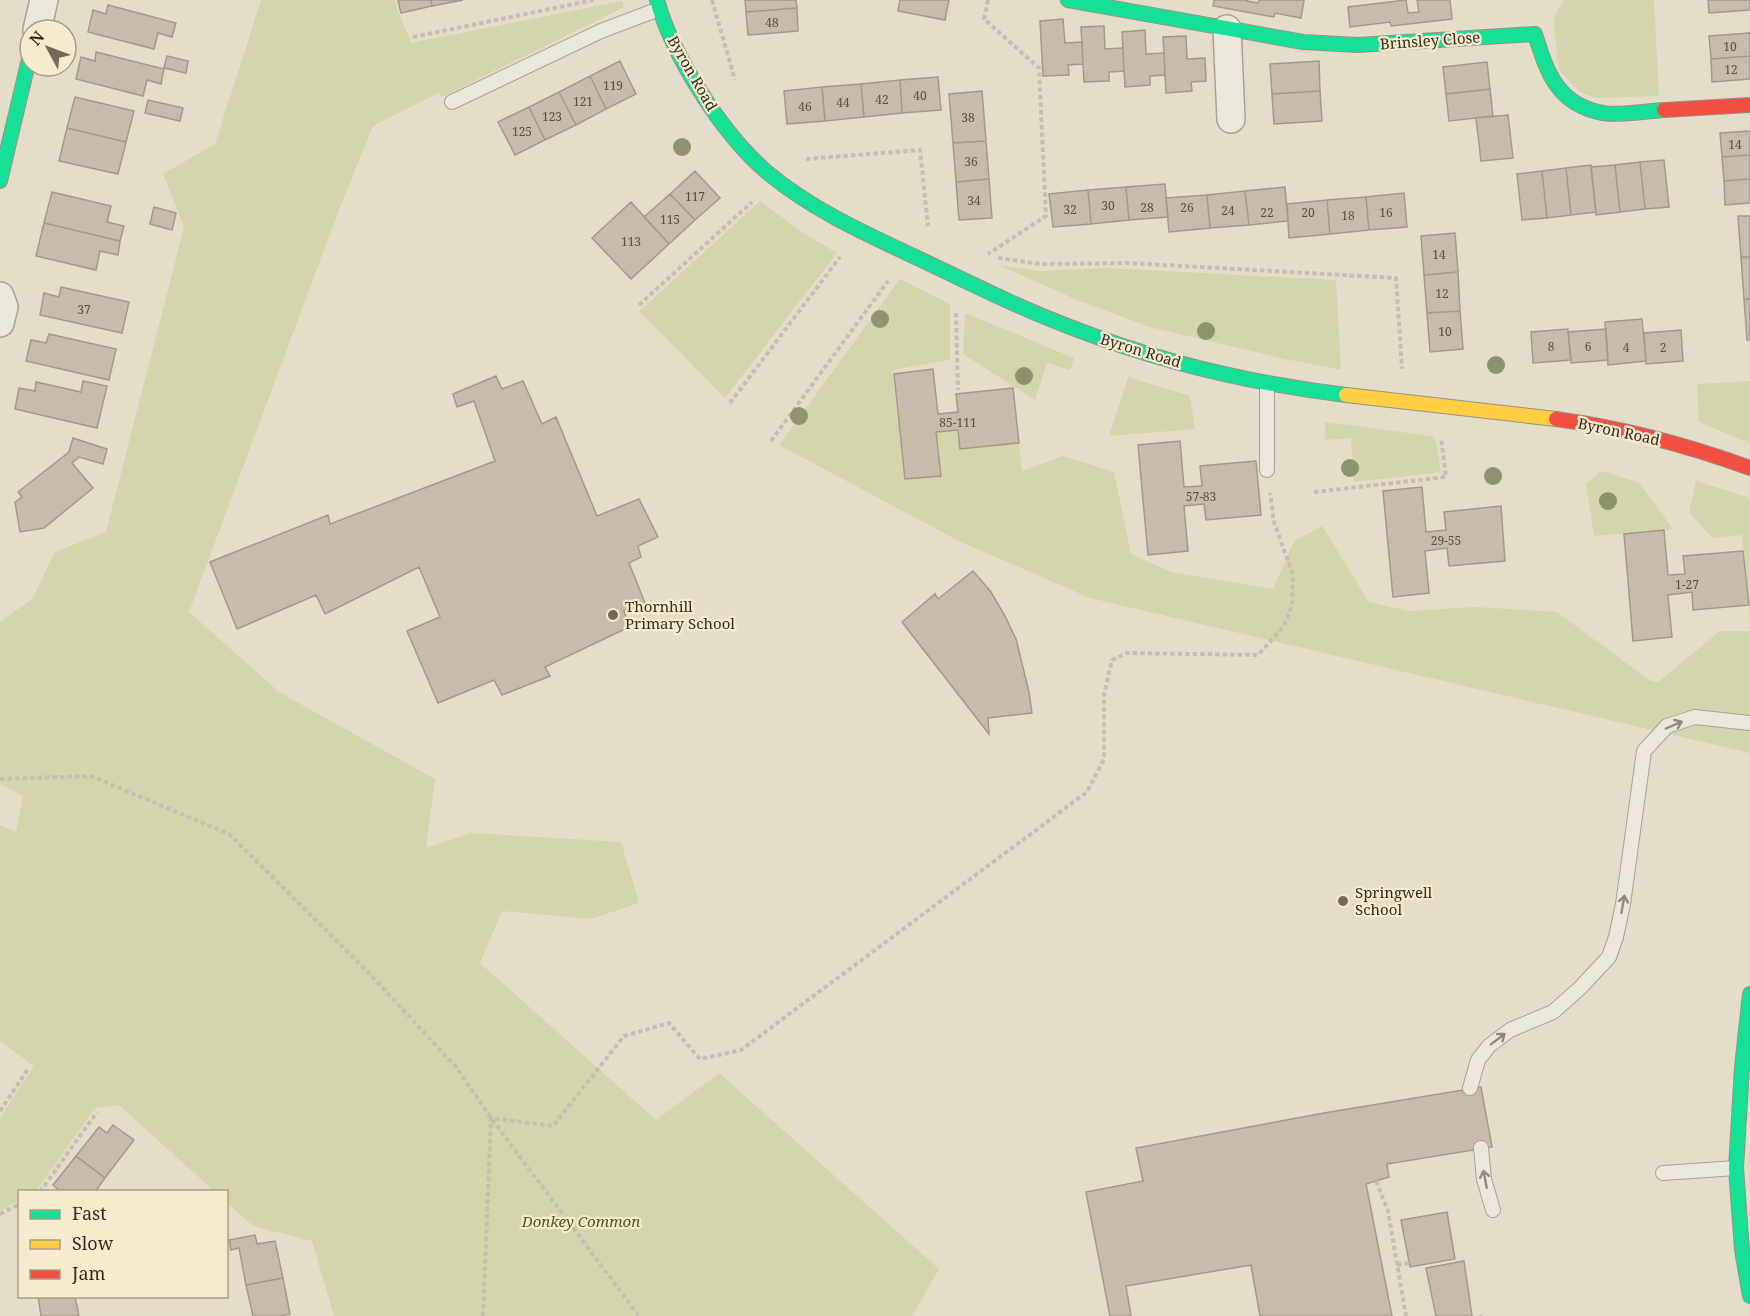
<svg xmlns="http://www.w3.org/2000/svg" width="1750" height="1316" font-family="'Noto Serif',serif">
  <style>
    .green { fill: #d4d5ac }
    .building { fill: #c8bbab; stroke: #a4988a; stroke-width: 1.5 }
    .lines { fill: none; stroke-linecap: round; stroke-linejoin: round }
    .lane-casing { stroke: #a9a294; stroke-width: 16 }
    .street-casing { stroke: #a9a294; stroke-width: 30 }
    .fast-casing { stroke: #989184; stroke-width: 16 }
    .slow-casing { stroke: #989184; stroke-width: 16 }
    .jam-casing { stroke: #989184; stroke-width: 16 }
    .path { stroke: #c5beb3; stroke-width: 4; stroke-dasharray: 4.5 3; stroke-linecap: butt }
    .lane { stroke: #ece7dc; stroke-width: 14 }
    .street { stroke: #ece7dc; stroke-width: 27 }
    .fast { stroke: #16e098; stroke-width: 14 }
    .slow { stroke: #ffcf43; stroke-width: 14 }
    .jam { stroke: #f24e42; stroke-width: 14 }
    .tree { fill: #8e926e }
    .oneway { stroke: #92887c }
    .poi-dot { fill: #746959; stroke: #f7ebcf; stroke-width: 2 }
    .labels { text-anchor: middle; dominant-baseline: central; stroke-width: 4.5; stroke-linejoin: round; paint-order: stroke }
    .number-label { font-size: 12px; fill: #5b4e40 }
    .street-label { font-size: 15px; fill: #372a1c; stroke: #f7ebcf }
    .poi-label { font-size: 15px; fill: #372a1c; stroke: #f7ebcf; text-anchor: start }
    .park-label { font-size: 15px; font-style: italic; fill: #475522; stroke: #f7ebcf }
  </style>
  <rect width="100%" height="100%" fill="#e4ddca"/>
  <!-- green -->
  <path class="green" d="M261 0H394L411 43 622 1 624 7 442 97 439 93 373 126 340 207 189 612 279 692 435 779 426 848 471 833 621 842 639 903 591 919 502 911 480 963 656 1120 719 1073 939 1269 912 1316H334L312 1241 253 1226 227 1203 226 1192 214 1191 119 1105 95 1108 36 1191 20 1192 19 1200 0 1211V1118L34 1066 0 1041V825L16 832 23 796 0 784V622L32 599 55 552 106 532 184 227 163 174 215 144Z
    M1566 0H1654L1659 96 1596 98 1580 92 1559 70 1554 26 1555 15 1562 2Z
    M760 201 802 232 837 253 725 398 639 311Z
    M999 265 1040 271 1108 268 1336 280 1341 370 1280 358 1150 327 1077 300Z
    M900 279 950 304V360L892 370 905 479 941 475 936 432 958 430 960 449 1019 443 1022 471 1063 456 1114 472 1131 554 1171 572 1273 589 1294 541 1322 526 1369 602 1408 611 1475 607 1557 612 1649 680 1658 682 1720 631H1750V753L1090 598 963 543 779 445Z
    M965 313 1074 358 1070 370 1047 363 1035 400 963 354Z
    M1128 377 1190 396 1195 429 1109 436Z
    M1750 381V443L1699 422 1697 384Z
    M1325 422 1431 436 1436 441 1441 472 1354 482 1351 438 1325 440Z
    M1601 471 1638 482 1673 529 1594 536 1586 484Z
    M1696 481 1750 498V621L1742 535 1712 538 1689 512Z"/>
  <!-- building -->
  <path class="building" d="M398 0H431L432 6 401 13Z
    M431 0H463L432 6Z
    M745 0H796L797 8 746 12Z
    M900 0H949L945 20 898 11Z
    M1214 0H1248L1247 1 1258 3 1259 0H1304L1301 18 1275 13 1274 17 1213 6Z
    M1406 0 1408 13 1419 12 1417 0H1450L1452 19 1391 26 1390 22 1350 27 1348 7Z
    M1708 0H1750V10L1709 13Z
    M108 5 176 23 172 37 158 33 154 49 88 32 93 10 106 14Z
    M797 8 798 31 748 35 746 12Z
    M1063 19 1065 43 1082 42 1083 64 1068 65 1069 75 1043 76 1040 21Z
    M1104 26 1105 49 1123 48 1124 71 1109 72V81L1084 82 1081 27Z
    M1145 30 1146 54 1164 53 1165 75 1150 76V85L1125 87 1122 32Z
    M1750 33V56L1711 59 1709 36Z
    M1186 36 1187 59 1205 58 1206 81 1191 82 1192 91 1166 93 1163 37Z
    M96 52 164 69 161 84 147 80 143 96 76 79 81 57 95 61Z
    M167 56 188 61 186 73 164 68Z
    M1750 56V79L1712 82 1711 59Z
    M620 61 636 94 606 109 590 76Z
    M1319 61 1320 91 1272 94 1270 64Z
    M1487 62 1490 89 1446 94 1443 67Z
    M590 76 606 109 576 125 559 92Z
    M938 77 941 110 902 113 900 80Z
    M900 80 902 113 864 117 861 84Z
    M861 84 864 117 825 121 822 87Z
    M822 87 825 121 787 124 784 91Z
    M1490 89 1493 116 1449 121 1446 94Z
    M982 91 986 141 953 143 949 94Z
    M1320 91 1322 121 1274 124 1272 94Z
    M559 92 576 125 545 140 529 107Z
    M75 97 134 111 126 142 67 128Z
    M148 100 183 108 180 121 145 113Z
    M529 107 545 140 515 155 498 122Z
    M1508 115 1513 158 1481 161 1476 118Z
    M67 128 126 142 118 174 59 161Z
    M1750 131V155L1722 157 1720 133Z
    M986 141 989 179 956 182 953 143Z
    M1750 155V179L1724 181 1722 157Z
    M1664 160 1669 207 1645 209 1640 162Z
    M1640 162 1645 209 1620 212 1615 165Z
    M1591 165 1596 212 1571 215 1566 168Z
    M1615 165 1620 212 1596 215 1591 167Z
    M1566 168 1571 215 1547 218 1542 171Z
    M695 171 720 198 695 220 670 194Z
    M1542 171 1547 218 1522 220 1517 174Z
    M989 179 992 218 959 220 956 182Z
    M1750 179V203L1725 205 1724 181Z
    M1165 184 1168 217 1129 220 1126 187Z
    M1126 187 1129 220 1091 224 1088 190Z
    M1285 187 1288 221 1249 225 1245 191Z
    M1088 190 1091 224 1053 227 1049 194Z
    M1245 191 1249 225 1210 228 1207 195Z
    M52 192 111 206 107 222 124 226 120 241 44 223Z
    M1404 193 1407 227 1369 230 1366 197Z
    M670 194 695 220 669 244 644 217Z
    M1207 195 1210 228 1169 232 1166 198Z
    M1366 197 1369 230 1330 234 1327 200Z
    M1327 200 1330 234 1289 238 1287 204Z
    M631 202 669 244 631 279 592 238Z
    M154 207 176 213 172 230 150 224Z
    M1738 216H1750V257H1741Z
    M44 223 120 241 118 255 100 251 96 270 36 256Z
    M1455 233 1458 272 1424 275 1421 236Z
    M1741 257H1750V299H1744Z
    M1458 272 1460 311 1427 313 1424 275Z
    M61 287 129 302 122 333 40 315 44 293 59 297Z
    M1744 299H1750V340H1747Z
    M1460 311 1463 349 1430 352 1427 313Z
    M1642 319 1646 361 1608 365 1605 322Z
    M1568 329 1571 360 1533 363 1531 332Z
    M1606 329 1608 360 1571 363 1568 332Z
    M1681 330 1683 361 1646 364 1644 333Z
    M49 334 116 349 109 380 26 361 31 340 46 343Z
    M933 369 938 414 958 412 956 394 1013 388 1019 443 960 449 958 430 936 432 941 476 905 479 894 374Z
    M496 376 502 389 523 381 542 424 556 417 597 516 639 499 658 537 638 546 641 557 629 563 645 603 624 611 629 627 545 667 550 676 502 695 494 680 438 703 407 631 440 617 419 567 325 614 316 595 237 629 210 562 328 515 330 524 495 461 474 401 457 407 453 394Z
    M83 381 107 386 97 428 15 409 19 388 35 391 36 382 81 392Z
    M73 438 107 449 103 464 79 457 72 463 93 488 44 528 20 532 15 502 22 497 18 492 69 452Z
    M1180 441 1184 487 1202 486 1200 466 1256 461 1261 515 1206 520 1204 504 1184 506 1188 551 1148 555 1138 445Z
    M1422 487 1426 532 1446 530 1444 512 1501 506 1505 561 1449 566 1447 548 1425 551 1429 593 1393 597 1383 491Z
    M1664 530 1668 575 1685 574 1683 556 1743 551 1749 605 1693 610 1692 592 1668 595 1672 637 1633 641 1624 534Z
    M973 571 991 592 1005 616 1016 639 1029 692 1032 713 988 718 989 734 902 622 935 594 938 599Z
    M1481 1087 1492 1147 1387 1164 1389 1177 1366 1184 1392 1316H1260L1251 1265 1126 1286 1131 1316H1110L1086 1192 1143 1181 1136 1148 1324 1113Z
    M113 1125 134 1140 105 1178 76 1156 99 1127 107 1133Z
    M76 1156 105 1178 95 1192H61L53 1185Z
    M1447 1212 1455 1259 1410 1267 1401 1220Z
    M255 1235 257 1244 275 1241 283 1278 246 1285 239 1248 231 1250 229 1240Z
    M1464 1261 1472 1316H1436L1426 1268Z
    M283 1278 290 1314 280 1316H253L246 1285Z
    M38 1296H75L79 1316H41Z"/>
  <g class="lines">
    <!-- lane casing -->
    <g class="lane-casing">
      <path id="lane" d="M452 102 601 31 659 9
        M1267 383V470
        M1470 1088 1478 1060 1489 1046 1510 1030 1553 1012 1580 988 1609 957 1616 937 1623 904 1644 751 1667 726 1695 717 1750 723
        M1481 1148 1484 1179 1493 1210
        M1663 1173 1736 1168"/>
    </g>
    <!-- street casing -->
    <g class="street-casing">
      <path id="street" d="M1227 29 1231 119
        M37 30 44 0
        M0 296 4 307 0 323"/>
    </g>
    <!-- fast casing -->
    <g class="fast-casing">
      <path id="fast" d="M657 0C673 57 723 135 768 173 815 212 871 236 926 262 976 286 1026 311 1078 330 1164 363 1255 384 1346 395
        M1068 0 1303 42 1358 45 1535 34C1547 73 1558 105 1603 113 1617 116 1648 111 1664 110
        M0 181 30 55
        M1750 994 1742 1067 1736 1168 1742 1250 1750 1296"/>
    </g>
    <!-- slow casing -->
    <g class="slow-casing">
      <path id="slow" d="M1346 395 1556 419"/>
    </g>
    <!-- jam casing -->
    <g class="jam-casing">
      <path id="jam" d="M1664 110 1750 105
        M1556 419C1622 428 1687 445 1750 468"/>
    </g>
    <!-- path -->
    <path class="path" d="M712 0 735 80
      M988 0 984 19 1039 68 1046 216 988 254
      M413 37 594 0
      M806 159 920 150 928 226
      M998 258 1040 264 1129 263 1396 278 1402 369
      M639 305 752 202
      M956 313 958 390
      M730 403 840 257
      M771 441 888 281
      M1314 492 1446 477 1441 438
      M0 779 91 776 229 834 368 972 456 1067 491 1118 639 1316
      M0 1111 28 1069
      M1376 1181 1388 1211 1406 1316
      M40 1192 97 1112
      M0 1214 20 1204
      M1397 1265 1409 1263
      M1480 1315 1481 1316
      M483 1316 491 1118 553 1126 624 1036 669 1023 700 1059 741 1050 1087 792 1104 759V695L1112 660 1127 653 1258 655 1284 626 1292 605 1293 575 1274 522 1270 493"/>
    <!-- lane -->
    <use href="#lane" class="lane"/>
    <!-- street -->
    <use href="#street" class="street"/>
    <!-- fast -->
    <use href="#fast" class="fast"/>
    <!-- slow -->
    <use href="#slow" class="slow"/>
    <!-- jam -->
    <use href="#jam" class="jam"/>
  </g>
  <!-- trees -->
  <g class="tree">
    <circle cx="682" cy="147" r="9"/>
    <circle cx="880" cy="319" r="9"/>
    <circle cx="1206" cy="331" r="9"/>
    <circle cx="1496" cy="365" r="9"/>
    <circle cx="1024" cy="376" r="9"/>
    <circle cx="799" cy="416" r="9"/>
    <circle cx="1350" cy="468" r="9"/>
    <circle cx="1493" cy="476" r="9"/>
    <circle cx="1608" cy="501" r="9"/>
  </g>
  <!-- one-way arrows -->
  <defs><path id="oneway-shaft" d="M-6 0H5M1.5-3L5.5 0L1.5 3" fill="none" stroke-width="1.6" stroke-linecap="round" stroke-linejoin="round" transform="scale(1.5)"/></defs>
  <g class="oneway">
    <use href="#oneway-shaft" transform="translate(1674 725) rotate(-23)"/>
    <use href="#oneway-shaft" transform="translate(1623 904) rotate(-80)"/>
    <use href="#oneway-shaft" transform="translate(1498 1039) rotate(-37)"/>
    <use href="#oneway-shaft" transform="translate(1485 1179) rotate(-101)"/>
  </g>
  <!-- markers -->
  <g class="poi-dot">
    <circle cx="613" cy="615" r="6"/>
    <circle cx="1343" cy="901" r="6"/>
  </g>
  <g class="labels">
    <!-- number labels -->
    <g class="number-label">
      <text x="772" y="22">48</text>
      <text x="1730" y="46">10</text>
      <text x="1731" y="69">12</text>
      <text x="613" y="85">119</text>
      <text x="920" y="95">40</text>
      <text x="882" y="99">42</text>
      <text x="583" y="101">121</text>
      <text x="843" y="102">44</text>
      <text x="805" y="106">46</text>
      <text x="552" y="116">123</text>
      <text x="968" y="117">38</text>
      <text x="522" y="131">125</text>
      <text x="1735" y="144">14</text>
      <text x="971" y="161">36</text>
      <text x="695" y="196">117</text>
      <text x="974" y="200">34</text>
      <text x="1108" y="205">30</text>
      <text x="1147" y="207">28</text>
      <text x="1187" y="207">26</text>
      <text x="1070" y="209">32</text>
      <text x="1228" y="210">24</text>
      <text x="1267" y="212">22</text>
      <text x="1308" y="212">20</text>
      <text x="1386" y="212">16</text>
      <text x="1348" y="215">18</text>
      <text x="670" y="219">115</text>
      <text x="631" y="241">113</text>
      <text x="1439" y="254">14</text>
      <text x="1442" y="293">12</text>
      <text x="84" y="309">37</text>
      <text x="1445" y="331">10</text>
      <text x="1551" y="346">8</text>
      <text x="1588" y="346">6</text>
      <text x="1626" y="347">4</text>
      <text x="1663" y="347">2</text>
      <text x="958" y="422">85-111</text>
      <text x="1201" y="496">57-83</text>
      <text x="1446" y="540">29-55</text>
      <text x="1687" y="584">1-27</text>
    </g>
    <!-- street labels -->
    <g class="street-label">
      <text transform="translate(1430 40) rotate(-4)">Brinsley Close</text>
      <text transform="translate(693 73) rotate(60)">Byron Road</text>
      <text transform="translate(1141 350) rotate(17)">Byron Road</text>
      <text transform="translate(1619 431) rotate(12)">Byron Road</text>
    </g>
    <!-- poi labels -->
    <g class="poi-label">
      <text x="625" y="606">Thornhill<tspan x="625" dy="17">Primary School</tspan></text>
      <text x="1355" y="892">Springwell<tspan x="1355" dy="17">School</tspan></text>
    </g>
    <!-- park labels -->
    <g class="park-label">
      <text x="581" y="1221">Donkey Common</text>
    </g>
  </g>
  <!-- legend -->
  <rect x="18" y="1190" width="210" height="108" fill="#f7ebcf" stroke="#aa9e87" stroke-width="1.5"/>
  <rect x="30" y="1210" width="30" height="9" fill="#16e098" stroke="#aa9e87" stroke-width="1.5"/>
  <text x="72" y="1220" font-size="18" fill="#372a1c">Fast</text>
  <rect x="30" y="1240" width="30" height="9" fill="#ffcf43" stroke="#aa9e87" stroke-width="1.5"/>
  <text x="72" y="1250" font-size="18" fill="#372a1c">Slow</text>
  <rect x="30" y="1270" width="30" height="9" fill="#f24e42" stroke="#aa9e87" stroke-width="1.5"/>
  <text x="72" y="1280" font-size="18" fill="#372a1c">Jam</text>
  <!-- north arrow -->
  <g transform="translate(48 48) rotate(311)"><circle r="28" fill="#f7ebcf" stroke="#aa9e87" stroke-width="1.5"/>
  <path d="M0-4.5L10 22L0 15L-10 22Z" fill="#746959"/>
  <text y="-9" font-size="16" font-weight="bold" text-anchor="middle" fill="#372a1c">N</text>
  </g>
</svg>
